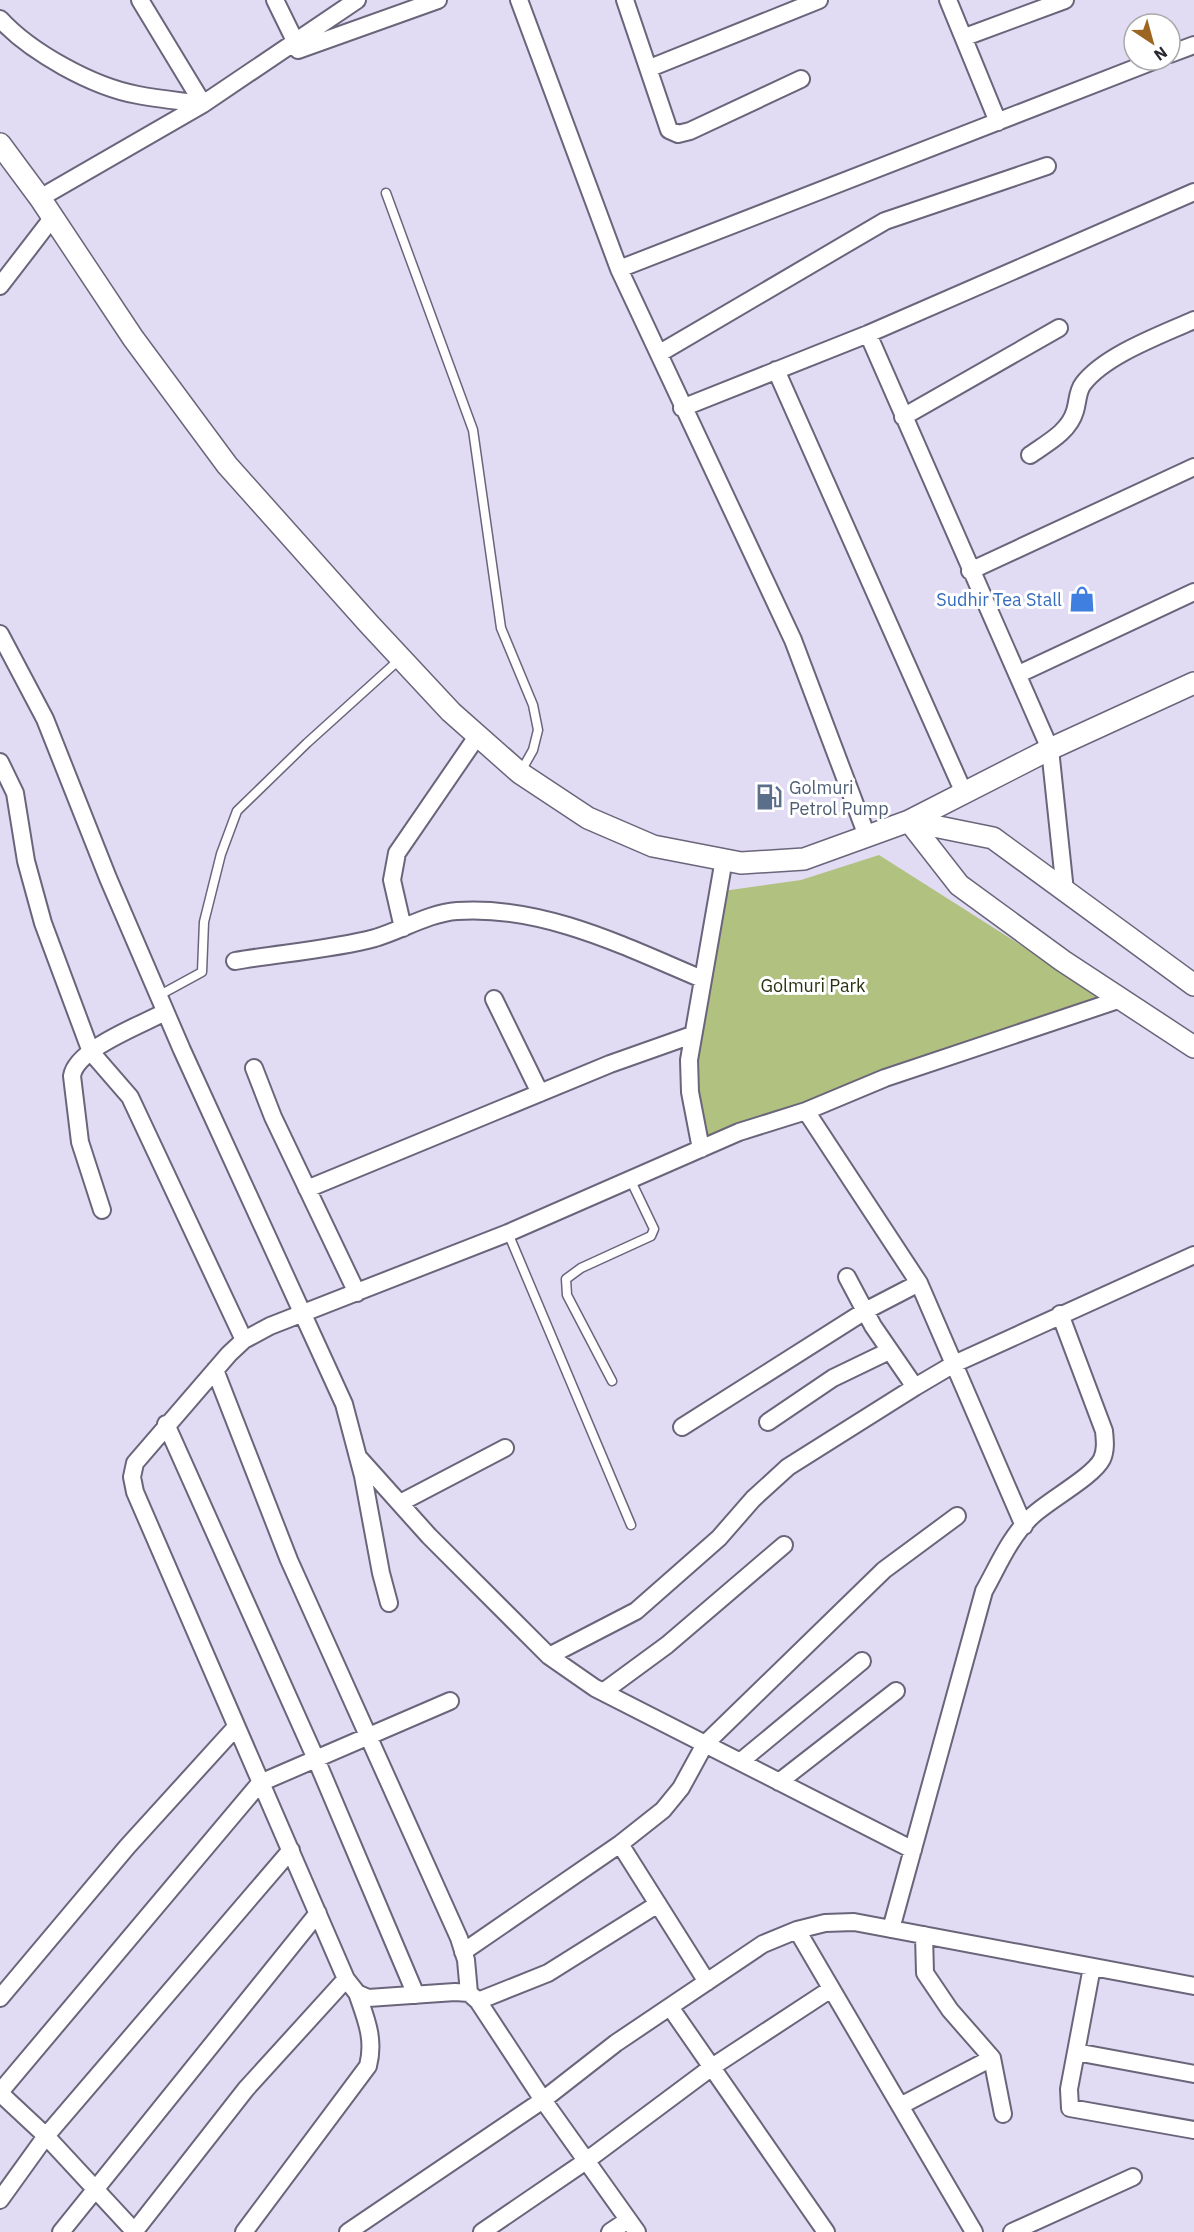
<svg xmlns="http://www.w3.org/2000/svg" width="1194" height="2232" font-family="'IBM Plex Sans',sans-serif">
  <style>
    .green { fill: #b0c180 }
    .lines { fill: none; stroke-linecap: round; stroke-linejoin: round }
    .service-casing { stroke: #6a657a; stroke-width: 11 }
    .minor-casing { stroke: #6a657a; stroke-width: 20 }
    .tertiary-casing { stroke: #6a657a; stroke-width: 24 }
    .service { stroke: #fff; stroke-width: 8 }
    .minor { stroke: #fff; stroke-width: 16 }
    .tertiary { stroke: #fff; stroke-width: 21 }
    .labels { text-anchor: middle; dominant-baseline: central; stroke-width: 6; stroke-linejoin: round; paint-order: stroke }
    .shop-label { font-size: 18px; fill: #366cbe; stroke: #fff; text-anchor: end }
    .service-label { font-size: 18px; fill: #4e5e75; stroke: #fff; text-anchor: start }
    .park-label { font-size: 18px; fill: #293111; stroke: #fff }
  </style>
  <rect width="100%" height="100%" fill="#e1dbf3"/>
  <!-- green -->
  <path class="green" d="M879 855 1106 999 915 1059 729 1131 705 1135 695 1059 723 891 801 880Z"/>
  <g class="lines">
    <!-- service casing -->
    <g class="service-casing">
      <path id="service" d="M386 193 473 430 501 628 533 705 538 730 533 750 520 773
        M158 996 202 972 204 922 221 854 237 811 307 743 400 659
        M508 1233 631 1525
        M612 1381 567 1295 566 1279 581 1268 651 1236 654 1229 631 1181"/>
    </g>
    <!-- minor casing -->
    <g class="minor-casing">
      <path id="minor" d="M140 0 203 104
        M275 0 299 49
        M519 0 619 269 793 640 867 836
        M625 0 669 130 678 134 690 131 801 79
        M948 0 998 122
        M0 19C30 52 93 87 138 95 159 99 181 101 203 104
        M965 37 1065 0
        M298 50 438 0
        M1170 54 1194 45
        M650 68 819 0
        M40 198 203 104 357 0
        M619 269 1156 60
        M0 286 53 217
        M868 334 1050 749 1065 891
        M660 353 885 221 1047 166
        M776 370 964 793
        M682 408 868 334 1194 192
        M903 417 1059 328
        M1030 455C1047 443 1069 432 1075 411 1078 402 1077 392 1083 384 1105 355 1161 335 1194 320
        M970 571 1194 467
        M0 634 45 719 108 878 182 1050 344 1404 363 1476 381 1573 389 1603
        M1019 674 1194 592
        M0 762 15 793 26 861 43 923 91 1052 130 1097 244 1340
        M403 928 392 880 397 853 478 735
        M235 961C281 953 330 950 375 938 402 930 429 913 457 911 543 905 626 947 702 979
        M494 999 540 1093
        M254 1068 273 1117 357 1293
        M806 1111 919 1283 1024 1526
        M701 1149 690 1092 689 1060 724 859
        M307 1189 610 1064 692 1035
        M102 1210 80 1142 72 1076C76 1049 141 1025 165 1012
        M847 1277 873 1326 915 1387
        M215 1370 289 1560 459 1938 466 1960 469 1993
        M768 1422 833 1378 889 1351
        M166 1424 316 1759 416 1995
        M682 1427 865 1311 919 1283
        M360 1459 429 1536 549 1656 595 1688 913 1850
        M400 1503 505 1448
        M549 1656 636 1611 719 1538 753 1499 788 1467 915 1387 954 1364 1194 1255
        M603 1692 667 1645 784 1545
        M740 1762 862 1661
        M779 1782 896 1691
        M620 1844 707 1982
        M891 1929 984 1591C998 1566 1010 1537 1031 1517 1047 1501 1093 1477 1102 1459 1106 1450 1105 1441 1104 1431L1060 1314
        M797 1930 974 2232
        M924 1935 925 1973 950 2010 992 2058 1003 2114
        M463 1952 620 1844 663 1810 681 1788 705 1744 884 1570 957 1516
        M1092 1967 1069 2089 1070 2108 1194 2130
        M0 1998 127 1847 236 1727
        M478 2001 548 1973 658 1904
        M670 2007 826 2232
        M1076 2052 1194 2074
        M0 2092 260 1783 450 1701
        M0 2093 46 2136 135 2232
        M900 2106 992 2058
        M0 2200 46 2136 291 1850
        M61 2232 318 1913
        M134 2232 246 2089 346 1979
        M244 2232 368 2066C375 2039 366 2019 357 1993
        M348 2232 543 2100 616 2043 763 1944 797 1930 825 1923 854 1922 1194 1986
        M482 2232 586 2161 712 2067 831 1989
        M610 2232 628 2220
        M637 2232 543 2100 478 2001 469 1993 455 1992 368 1998 357 1993 346 1979 135 1492 132 1477 135 1463 229 1354 244 1340 270 1326 508 1233 739 1132 806 1111 885 1078 1121 999
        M1012 2232 1133 2177"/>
    </g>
    <!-- tertiary casing -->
    <g class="tertiary-casing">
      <path id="tertiary" d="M0 144 40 198 133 338 227 465 369 624 451 712 520 773 588 818 653 846 741 863 804 859 909 821 1050 749 1194 683
        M909 821 959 885 1063 961 1194 1047
        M909 821 993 838 1194 985"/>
    </g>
    <!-- service -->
    <use href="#service" class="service"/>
    <!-- minor -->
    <use href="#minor" class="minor"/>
    <!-- tertiary -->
    <use href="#tertiary" class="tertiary"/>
  </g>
  <!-- icons -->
  <defs>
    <g id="shop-bare" transform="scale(2.07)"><path d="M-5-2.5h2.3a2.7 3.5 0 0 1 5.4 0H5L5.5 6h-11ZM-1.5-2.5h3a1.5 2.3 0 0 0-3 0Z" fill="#3f7fe0" stroke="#fff" stroke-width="2.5" paint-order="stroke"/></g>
    <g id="fuel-bare" transform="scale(2.07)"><path d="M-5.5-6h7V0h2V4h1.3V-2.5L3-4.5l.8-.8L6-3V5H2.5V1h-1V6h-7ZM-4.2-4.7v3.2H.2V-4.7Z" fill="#5c6f8a" stroke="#fff" stroke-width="2.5" paint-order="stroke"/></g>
  </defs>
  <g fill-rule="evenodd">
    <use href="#shop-bare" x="1082" y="599"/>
    <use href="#fuel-bare" x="769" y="797"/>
  </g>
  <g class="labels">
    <!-- shop labels -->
    <g class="shop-label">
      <text x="1062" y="599">Sudhir Tea Stall</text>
    </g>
    <!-- service labels -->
    <g class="service-label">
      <text x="789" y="787">Golmuri<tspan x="789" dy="21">Petrol Pump</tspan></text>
    </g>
    <!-- park labels -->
    <g class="park-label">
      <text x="813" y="985">Golmuri Park</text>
    </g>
  </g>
  <!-- north arrow -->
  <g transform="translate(1152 42) rotate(144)"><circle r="28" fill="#ffffff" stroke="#a9a9ac" stroke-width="1.5"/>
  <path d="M0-4.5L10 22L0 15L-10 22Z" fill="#9d6522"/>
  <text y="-9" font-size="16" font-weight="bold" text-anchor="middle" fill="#292730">N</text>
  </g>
</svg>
